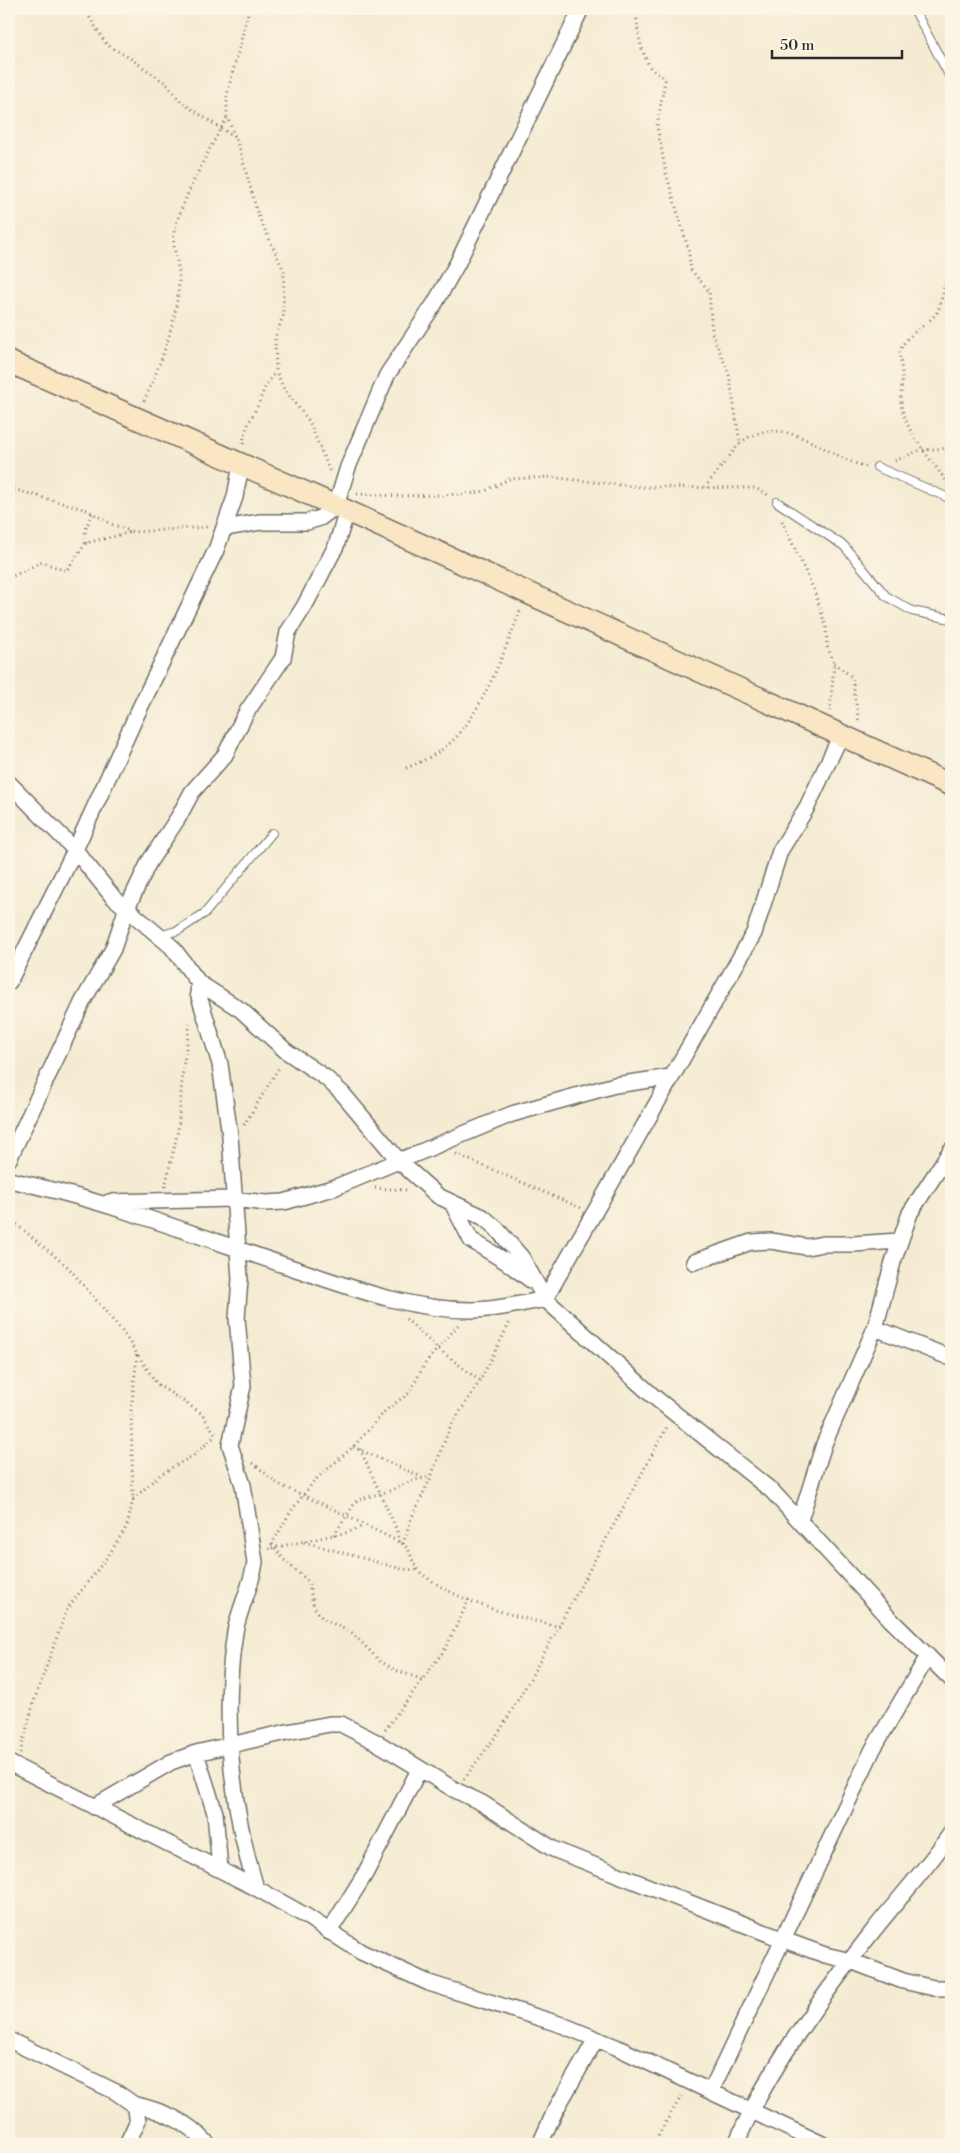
<svg xmlns="http://www.w3.org/2000/svg" width="960" height="2153" font-family="'Libre Bodoni',serif">
  <style>
    .lines { fill: none; stroke-linecap: round; stroke-linejoin: round }
    .lane-casing { stroke: #716e65; stroke-width: 10 }
    .street-casing { stroke: #716e65; stroke-width: 18 }
    .secondary-casing { stroke: #716e65; stroke-width: 24 }
    .path { stroke: #716e65; stroke-width: 3; stroke-dasharray: 1 4; stroke-linecap: butt }
    .lane { stroke: #fff; stroke-width: 8 }
    .street { stroke: #fff; stroke-width: 15 }
    .secondary { stroke: #fbe6c4; stroke-width: 21 }
  </style>
  <rect width="100%" height="100%" fill="#fcf5e5"/>
  <filter id="ink" filterUnits="userSpaceOnUse"><feTurbulence type="fractalNoise" baseFrequency=".02" numOctaves="2"/><feDisplacementMap in="SourceGraphic" scale="10" xChannelSelector="R" yChannelSelector="G"/><feConvolveMatrix kernelMatrix="1 2 1 2 8 2 1 2 1" color-interpolation-filters="sRGB"/></filter>
  <filter id="wash" filterUnits="userSpaceOnUse"><feTurbulence type="fractalNoise" baseFrequency=".0096" numOctaves="4" result="noise"/><feDisplacementMap in="SourceGraphic" scale="20" xChannelSelector="R" yChannelSelector="G"/><feGaussianBlur stdDeviation="1.12" result="paint"/><feColorMatrix in="noise" values="0 0 0 0 0 0 0 0 0 0 0 0 0 0 0 0 0 1.4 0 .05"/><feComposite in="paint" operator="in"/></filter>
  <g filter="url(#wash)">
    <rect width="100%" height="100%" fill="#f4ebd2"/>
  </g>
  <g filter="url(#ink)">
    <g class="lines">
      <!-- lane casing -->
      <g class="lane-casing">
        <path id="lane" d="M914 9 951 79
          M877 467 951 499
          M777 502 844 546 886 596 912 611 951 619
          M159 936 179 930 205 913 272 833"/>
      </g>
      <!-- street casing -->
      <g class="street-casing">
        <path id="street" d="M225 528 261 522H307L320 518 336 506 348 467 387 375 435 303 457 264 581 9
          M9 783 75 850 113 897 172 947 199 983 241 1010 286 1051 326 1078 343 1094 400 1162 438 1196 483 1217 496 1228 522 1258 545 1299 653 1396 772 1491 891 1620 951 1679
          M9 982 75 850 137 714 216 550 235 497 241 465
          M199 983 198 993 220 1064 230 1136 240 1279 237 1318 243 1386 230 1445 243 1485 255 1562C252 1586 239 1608 235 1632 222 1715 231 1807 256 1888
          M9 1159 83 1001 113 949 126 910 149 862 178 818 192 792 225 755 246 713 283 658 288 632 305 605 336 546 347 511
          M9 1180C102 1199 193 1234 284 1265 344 1285 409 1311 474 1310 498 1309 522 1304 545 1299L754 933 780 851 807 807 841 735
          M109 1202 233 1199 266 1203 284 1202 336 1187 512 1114 615 1085 671 1077
          M453 1205 471 1240 505 1261 532 1281
          M694 1262 751 1242 771 1241 807 1247 823 1244H853L899 1241
          M875 1328 951 1358
          M800 1520 824 1444 875 1328 893 1262 910 1213 951 1150
          M196 1753 215 1813 220 1869
          M9 1763 256 1888 306 1916 361 1952 429 1983 562 2025 616 2047 822 2144
          M94 1807 171 1762 196 1753 287 1732 330 1724H341L376 1742 455 1790 482 1803 553 1849 784 1940 825 1955 851 1961 903 1981 934 1988H951
          M329 1932 365 1874 419 1770
          M9 2040 116 2092 133 2104 138 2120 127 2144
          M711 2091 873 1749 928 1656
          M133 2104C163 2111 187 2121 208 2144
          M540 2144 555 2111 596 2039
          M736 2144C767 2070 824 1994 873 1931 899 1898 928 1867 951 1833"/>
      </g>
      <!-- secondary casing -->
      <g class="secondary-casing">
        <path id="secondary" d="M9 362 336 506 951 785"/>
      </g>
      <!-- path -->
      <path class="path" d="M84 9 107 45 130 58 167 84 181 102 234 137
        M249 9 227 95V117L240 150 258 215 284 271 283 316 275 338 276 371 284 389 309 421 330 472
        M636 9C637 29 640 50 650 67 654 73 661 74 665 80L657 126 666 173 688 248 691 270 709 291 712 333 729 374 740 443 705 487
        M144 401C161 363 177 322 179 281 180 262 170 246 175 228 184 196 210 147 227 118
        M740 443C783 409 825 457 867 467
        M243 444C244 431 249 422 255 411 263 396 263 385 276 372
        M895 461 920 450 951 448
        M948 484C933 461 903 430 901 402 900 392 903 382 902 372 901 361 897 351 905 342 913 331 927 325 936 314 944 302 941 284 951 276
        M9 488 87 510 111 524 133 532 207 527
        M357 494 399 496 469 494 485 491 509 479 548 477 641 487 755 488 768 495
        M782 521 814 590 826 627 827 646 834 663 830 711
        M86 543 85 531 92 513
        M9 578 42 562 66 571 86 543 132 532
        M834 663 852 677 859 723
        M406 768C421 762 436 755 449 744 482 715 505 649 521 609
        M244 1125 280 1066
        M456 1154 581 1208
        M165 1187 178 1131 183 1068 190 1023
        M375 1188 406 1190
        M9 1218 69 1268 122 1331 157 1384 201 1413 216 1435
        M406 1319 437 1348 480 1381
        M353 1447 422 1477
        M360 1449 396 1528 400 1543
        M253 1463 278 1484 335 1510 403 1544C413 1551 411 1566 421 1573 458 1603 514 1616 560 1627
        M133 1499 161 1474 194 1455 215 1436
        M334 1535 357 1500 389 1491 414 1480 431 1477
        M304 1542 402 1569 416 1570
        M272 1544 284 1560 308 1581 314 1607 322 1618 352 1633 380 1661 395 1670 424 1680
        M403 1544 411 1519 431 1477 450 1427 480 1381 510 1322
        M272 1548 349 1532 363 1526
        M269 1549 291 1511 315 1480 353 1447 386 1410 409 1393 426 1362 458 1325
        M385 1730 446 1648 469 1599
        M20 1753 34 1701 67 1609 108 1556 127 1526 133 1499 131 1411 137 1355
        M464 1779 501 1729 530 1679 667 1427
        M653 2144 682 2095"/>
      <!-- lane -->
      <use href="#lane" class="lane"/>
      <!-- street -->
      <use href="#street" class="street"/>
      <!-- secondary -->
      <use href="#secondary" class="secondary"/>
    </g>
  </g>
  <!-- margin -->
  <rect width="960" height="2153" fill="none" stroke="#fcf5e5" stroke-width="30"/>
  <!-- scale -->
  <path d="M772 50v8h130v-8" fill="none" stroke="#2b2b2b" stroke-width="2.5"/>
  <text x="780" y="50" font-size="15" fill="#2b2b2b" stroke="#fcf5e5" stroke-width="4" paint-order="stroke">50 m</text>
</svg>
